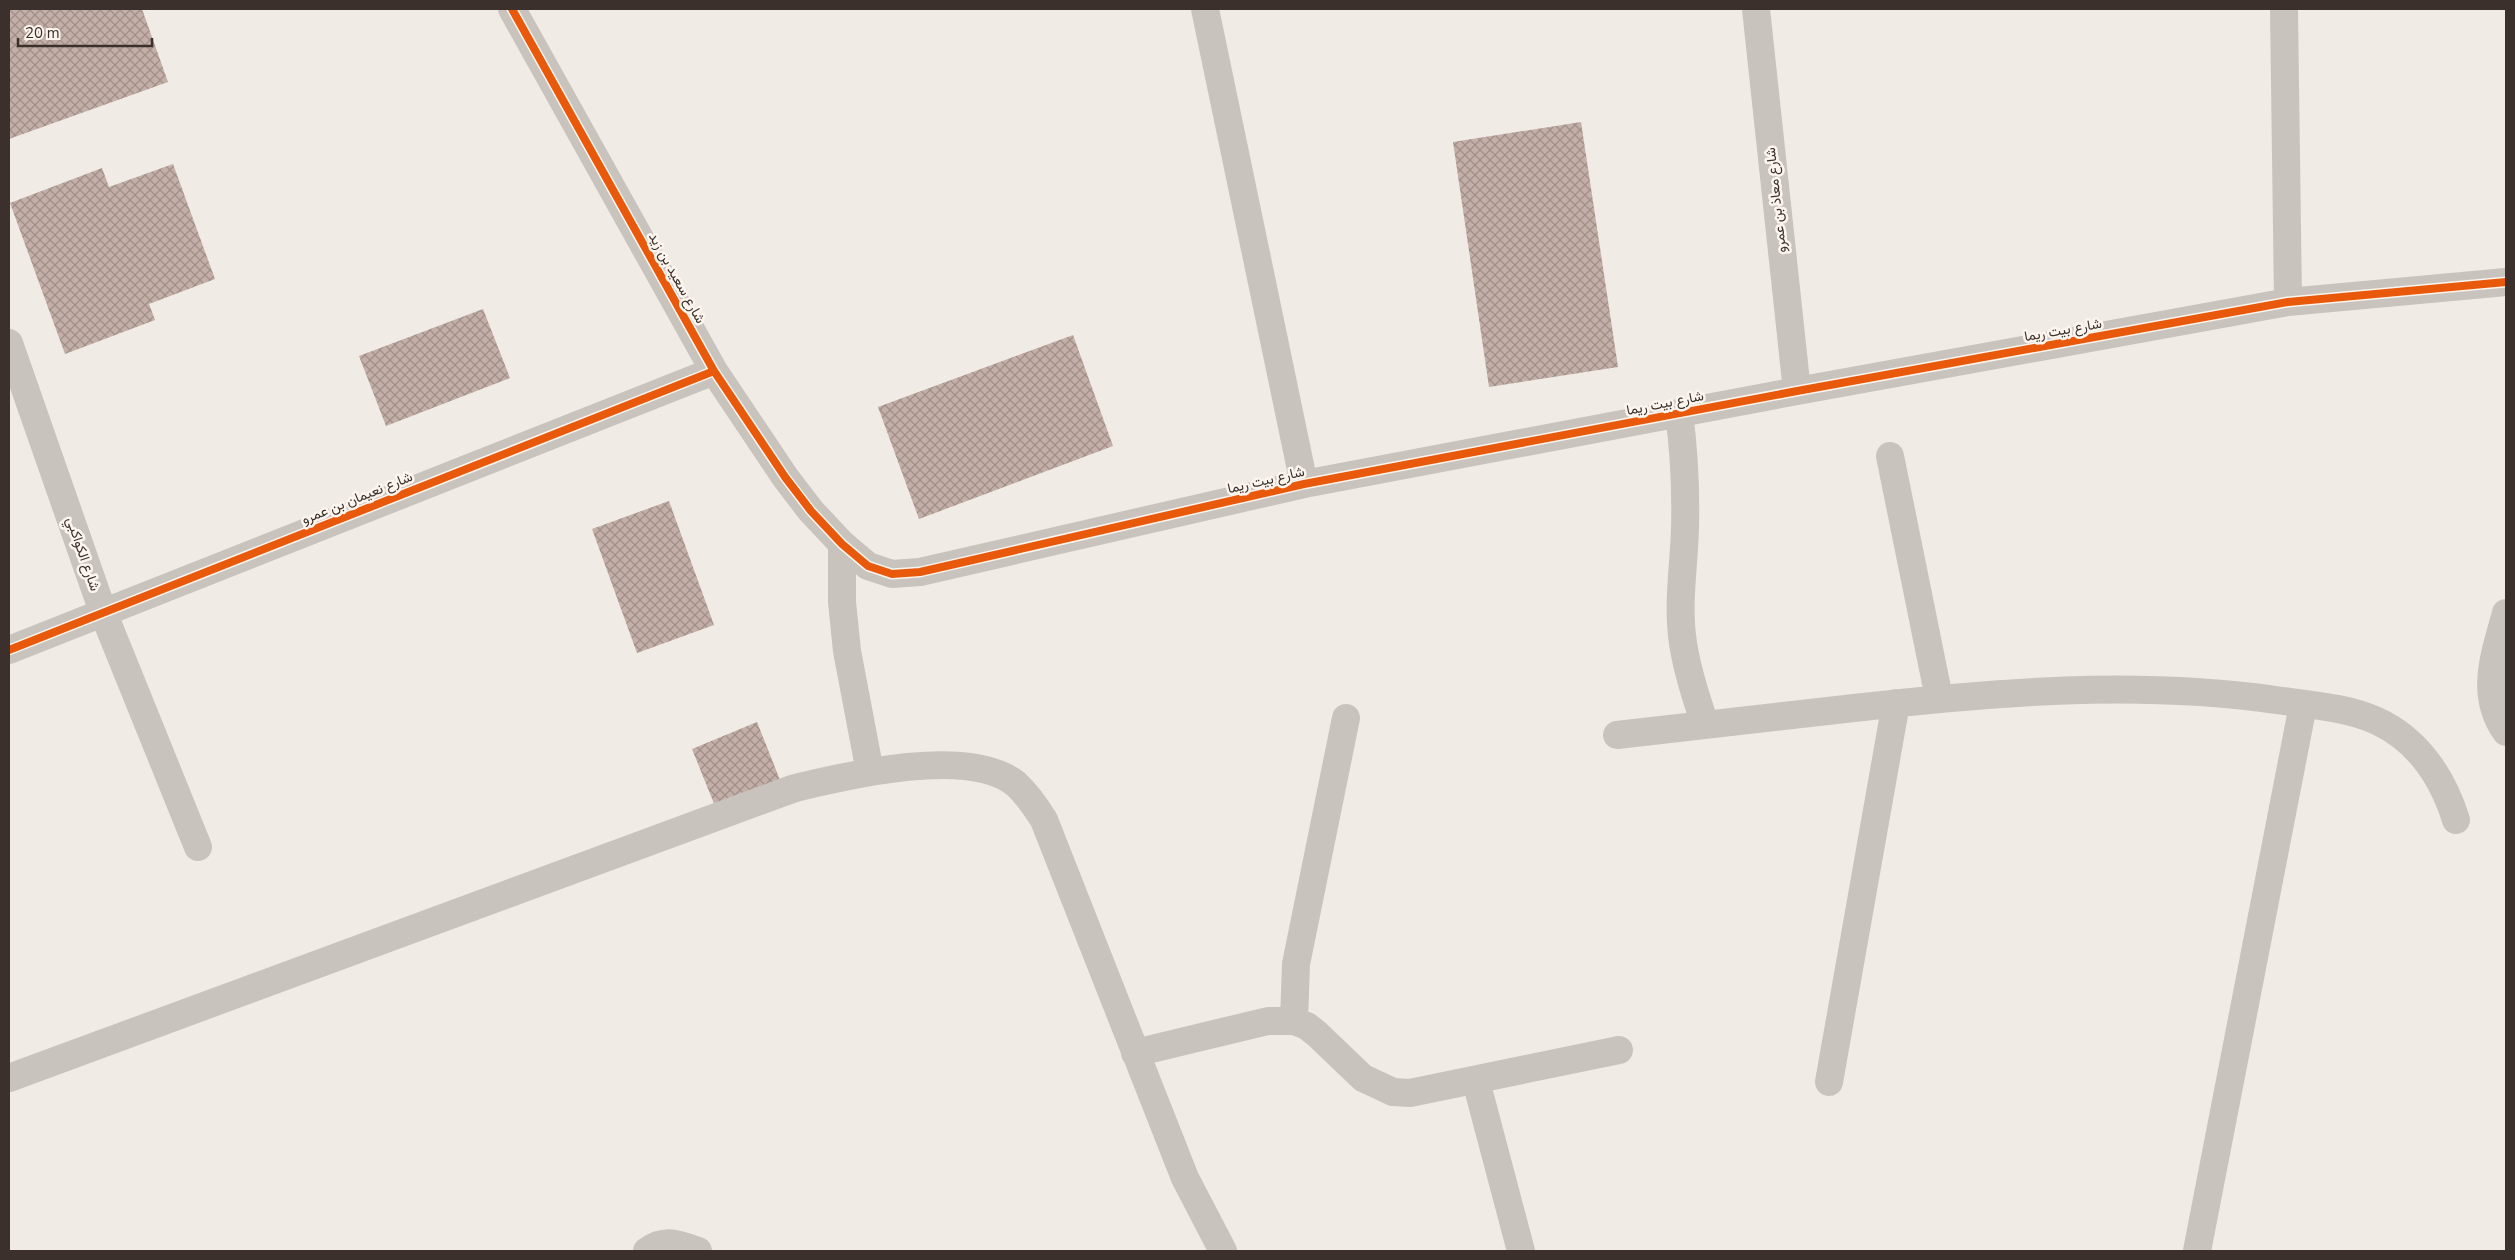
<svg xmlns="http://www.w3.org/2000/svg" width="2515" height="1260" font-family="'Nunito Sans',Vazirmatn,sans-serif">
  <style>
    .building { fill: url(#building-cross-hatch) }
    .lines { fill: none; stroke-linecap: round; stroke-linejoin: round }
    .minor { stroke: #c9c3be; stroke-width: 28 }
    .cycleway-casing { stroke: #fbf5ee; stroke-width: 11 }
    .cycleway { stroke: #e8590c; stroke-width: 8 }
    .labels { text-anchor: middle; dominant-baseline: central; stroke-width: 5; stroke-linejoin: round; paint-order: stroke }
    .street-label { font-size: 14px; fill: #3b302b; stroke: #fbf5ee }
  </style>
  <defs>
    <pattern id="building-cross-hatch" width="8" height="8" patternUnits="userSpaceOnUse" patternTransform="scale(1.25)"><rect width="8" height="8" fill="#c3afa7"/><path d="M0 0l8 8M0 8l8-8" fill="none" stroke="#a08f88"/></pattern>
  </defs>
  <rect width="100%" height="100%" fill="#f0ebe5"/>
  <!-- building -->
  <path class="building" d="M9 9H142L168 82 9 139Z
    M1581 122 1618 367 1489 387 1453 142Z
    M173 164 215 279 149 304 155 320 65 354 10 203 102 168 109 187Z
    M483 309 510 378 386 426 359 356Z
    M1073 335 1113 446 919 519 878 407Z
    M669 501 714 625 637 653 592 529Z
    M757 722 782 785 717 811 692 749Z"/>
  <g class="lines">
    <!-- minor -->
    <path class="minor" d="M512 9 714 371 785 477 811 511 842 544 868 566 892 574 920 572 1304 484 1797 391 2288 302 2506 282
      M1205 9 1304 484
      M1756 9 1797 391
      M2284 9 2288 302
      M9 343 103 612 198 847
      M1679 413C1684 451 1686 490 1685 528 1684 567 1677 604 1683 643 1687 671 1696 698 1705 724
      M1890 456 1939 698
      M842 544V602L847 651 870 772
      M2506 613C2495 654 2479 694 2506 732
      M9 650 714 371
      M1617 735C1696 726 1775 717 1854 708 1994 692 2136 680 2276 700 2310 705 2346 707 2377 721 2418 740 2443 778 2456 820
      M1294 1021 1296 964 1346 718
      M1135 1053 1268 1021H1294L1307 1026 1317 1034 1363 1078 1393 1092 1410 1093 1619 1050
      M9 1078 795 788C850 775 969 746 1016 784 1028 795 1036 807 1044 820L1185 1178 1223 1251
      M1476 1081 1521 1251
      M1829 1082 1896 703
      M647 1251C665 1238 679 1244 698 1251
      M2197 1251 2303 705"/>
    <!-- cycleway casing -->
    <g class="cycleway-casing">
      <path id="cycleway" d="M512 9 714 371 785 477 811 511 842 544 868 566 892 574 920 572 1304 484 1797 391 2288 302 2506 282
        M9 650 714 371"/>
    </g>
    <!-- cycleway -->
    <use href="#cycleway" class="cycleway"/>
  </g>
  <g class="labels">
    <!-- street labels -->
    <g class="street-label">
      <text transform="translate(1776 200) rotate(-96)">شارع معاذ بن عمرو</text>
      <text transform="translate(677 278) rotate(61)">شارع سعيد بن زيد</text>
      <text transform="translate(2063 330) rotate(-10)">شارع بيت ريما</text>
      <text transform="translate(1665 403) rotate(-11)">شارع بيت ريما</text>
      <text transform="translate(1266 480) rotate(-13)">شارع بيت ريما</text>
      <text transform="translate(357 498) rotate(-22)">شارع نعيمان بن عمرو</text>
      <text transform="translate(83 554) rotate(71)">شارع الكواكبي</text>
    </g>
  </g>
  <!-- border -->
  <rect width="2515" height="1260" fill="none" stroke="#3b302b" stroke-width="20"/>
  <!-- scale -->
  <path d="M18 38v8h134v-8" fill="none" stroke="#3b302b" stroke-width="2.5"/>
  <text x="25" y="38" font-size="15" fill="#3b302b" stroke="#fbf5ee" stroke-width="4" paint-order="stroke">20 m</text>
</svg>
